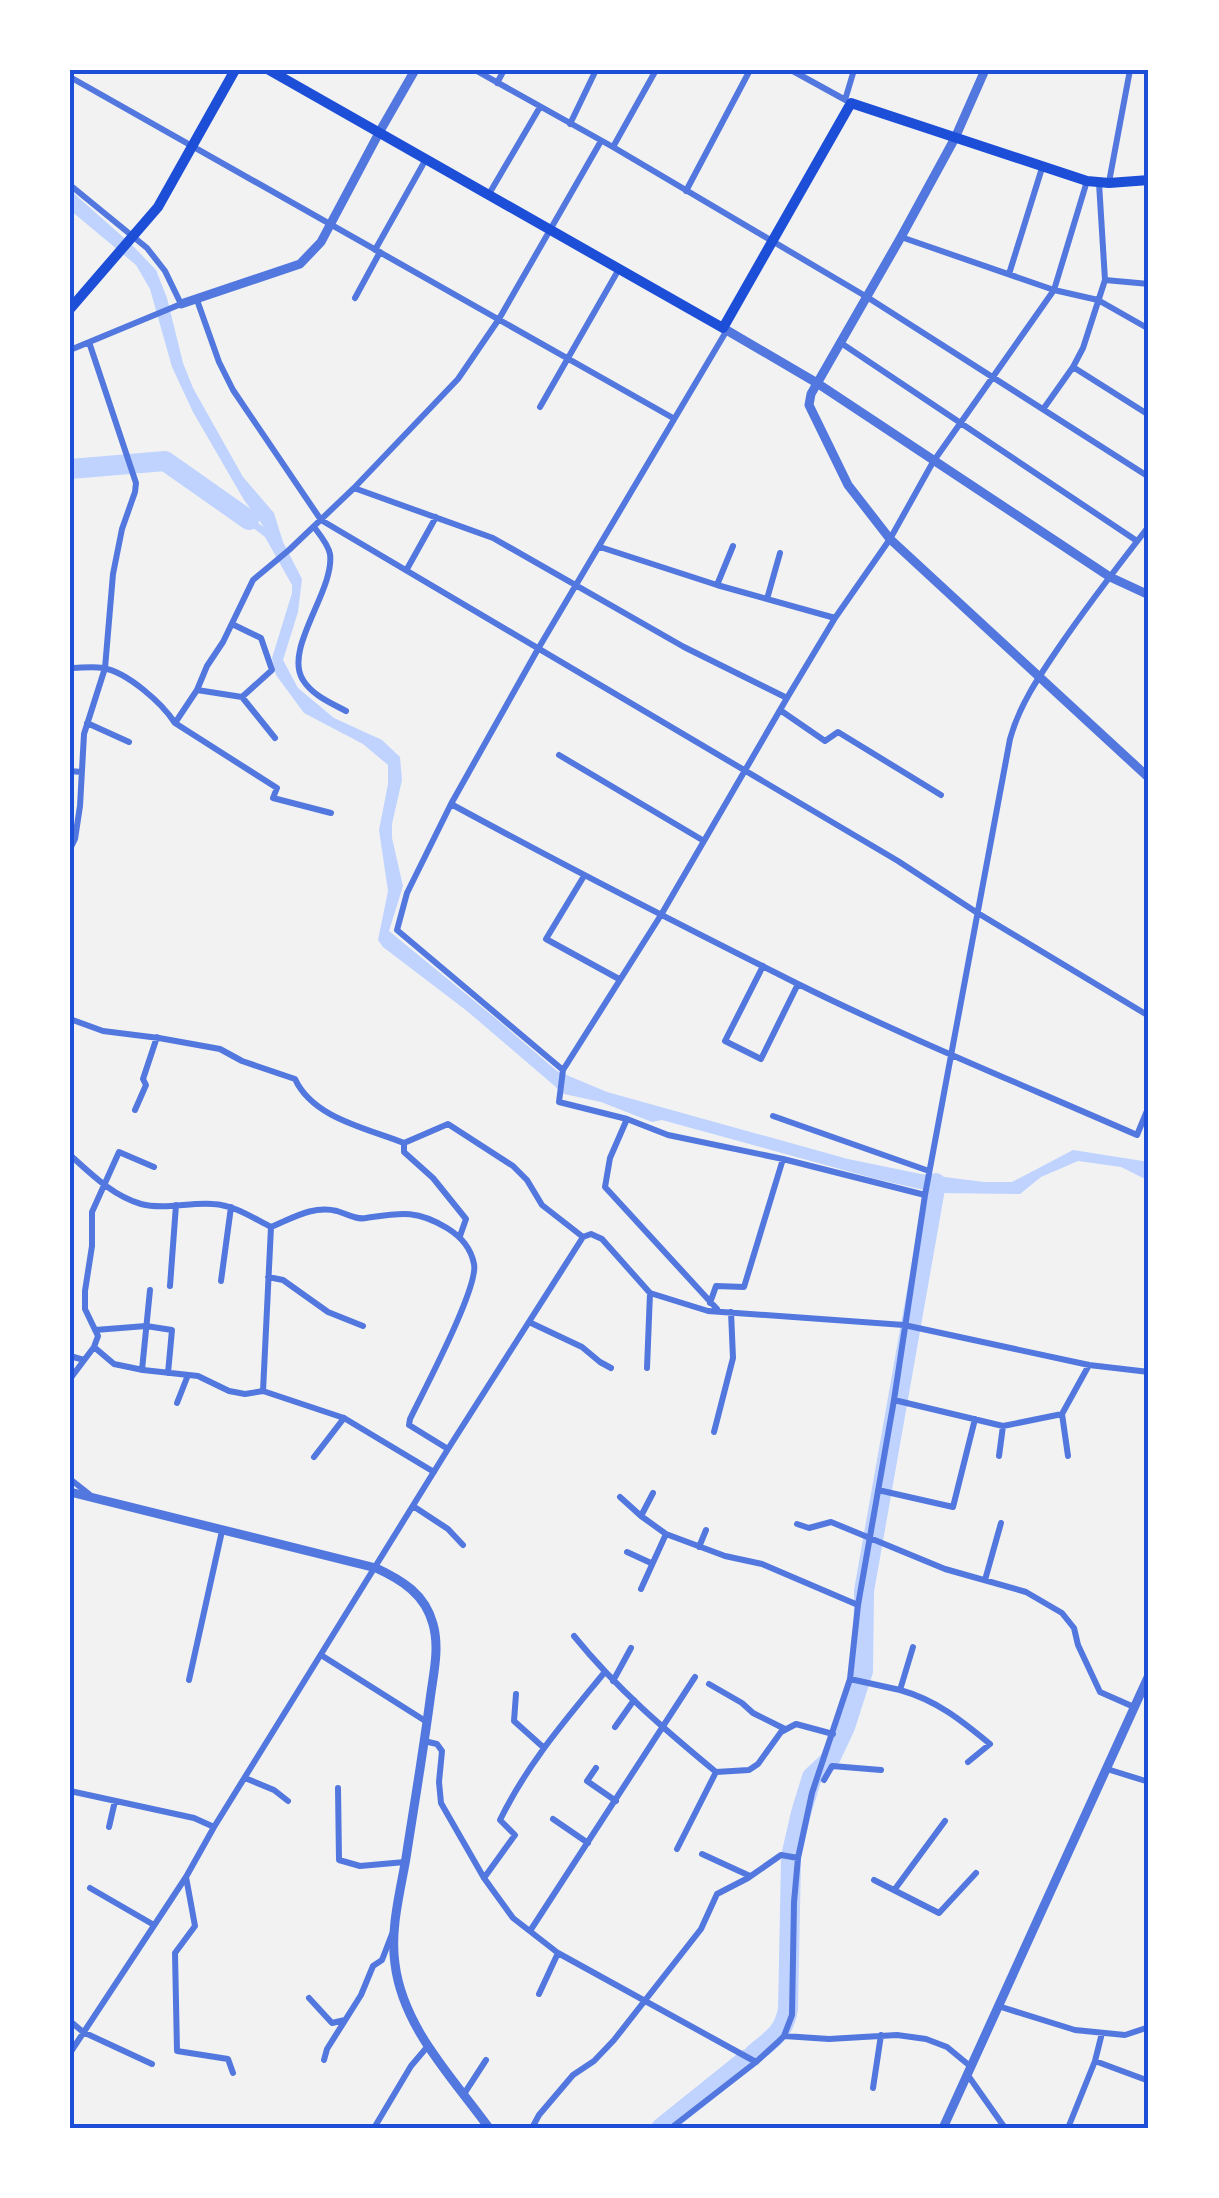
<svg xmlns="http://www.w3.org/2000/svg" width="1219" height="2198" font-family="'Noto Serif',serif">
  <style>
    .water { fill: #bfd3fe }
    .lines { fill: none; stroke-linecap: round; stroke-linejoin: round }
    .river { stroke: #bfd3fe; stroke-width: 20 }
    .minor { stroke: #5277de; stroke-width: 6 }
    .tertiary { stroke: #5277de; stroke-width: 9 }
    .primary { stroke: #1d4ed8; stroke-width: 10 }
    .neatline { fill: none; stroke: #1d4ed8; stroke-width: 4 }
  </style>
  <rect width="100%" height="100%" fill="#f2f2f2"/>
  <!-- water -->
  <path class="water" d="M70 190 132 245 156 270 167 298 183 363 193 388 243 477 274 513 283 542 302 579 298 612 283 660 298 688 334 718 382 740 400 757 402 780 392 824V838L403 886 389 931 500 1022 557 1071 607 1092 848 1159 921 1174 984 1182H1012L1073 1150 1149 1162V1181L1121 1167 1078 1161 1041 1177 1020 1194 937 1193 876 1179 662 1120 652 1122 601 1102 564 1094 467 1011 383 947 378 940 388 891 379 830 388 784V765L363 744 304 713 276 675 272 658 292 593V585L265 537 227 508 229 504 264 527 244 500 193 412 172 367 150 289 136 265 70 210Z"/>
  <g class="lines">
    <!-- river -->
    <path class="river" d="M70 469 165 461 249 520
      M792 1852 801 1813 812 1777 829 1761 845 1727 863 1671 864 1591 936 1183
      M754 2054C772 2039 784 2033 788 2009L791 1860
      M661 2128 747 2059"/>
    <!-- minor -->
    <path class="minor" d="M475 70 613 147 867 297 1149 477
      M791 70 851 103
      M70 77 673 418
      M497 83 504 70
      M845 100 854 70
      M570 124 596 70
      M613 147 656 70
      M1109 182 1130 70
      M1099 183 1105 280
      M70 185 147 248 165 271 181 304 70 350
      M686 191 750 70
      M489 194 540 107
      M901 237 1054 290 1098 300 1149 329
      M375 250 426 159
      M1009 274 1042 168
      M1149 284 1105 280 1083 348 1073 367 1149 415
      M355 298 380 252
      M197 300 219 362 233 390 321 520 898 861 976 912 1149 1016
      M841 343 1137 541
      M540 407 619 269
      M1044 408 1073 367
      M354 488 493 538 684 647 787 698
      M314 527C320 535 328 544 330 554 335 590 283 649 303 680 312 695 331 703 346 711
      M600 547 717 585 835 618
      M407 569 436 517
      M717 585 733 546
      M767 599 780 553
      M232 624 261 638 272 670 242 697
      M70 668C81 668 93 666 103 668 127 672 162 703 175 723L277 788 273 798 331 813
      M197 690 242 697 275 738
      M780 710 825 741 838 732 941 795
      M87 723 129 742
      M175 723 197 690 207 666 223 642 253 580 289 550 354 488 458 379 499 319 601 141
      M559 755 704 841
      M70 771 81 772
      M451 804C565 866 680 925 796 983 907 1038 1023 1085 1137 1135L1149 1106
      M70 849 75 839 80 806 84 734 105 668 113 574 122 529 135 492 136 483 89 342
      M584 876 546 939 619 979
      M763 966 725 1041 761 1059 798 984
      M70 1019 103 1031 159 1038 220 1049 242 1061 295 1079C313 1118 366 1128 404 1143V1152L433 1178 466 1219 460 1236
      M563 1070 397 930 407 893 451 804 538 649 727 330
      M135 1110 146 1085 143 1079 157 1037
      M773 1116 929 1171
      M627 1119 610 1158 605 1187 717 1309
      M404 1143 448 1124 513 1166 527 1180 542 1205 583 1237
      M70 1155C91 1174 113 1196 141 1204 164 1210 190 1202 213 1204 234 1205 253 1218 271 1227 293 1218 313 1205 337 1211 347 1214 356 1220 366 1218 400 1213 416 1209 447 1228 460 1236 471 1248 474 1264 479 1287 423 1392 410 1419L409 1425 448 1449
      M925 1195 783 1159 668 1135 627 1119 559 1102 563 1070 661 915 787 698 835 618 890 539 933 462 1054 290 1087 181
      M268 1277 283 1280 328 1312 363 1326
      M221 1281 231 1207
      M170 1286 176 1205
      M710 1303 716 1286 744 1287 783 1159
      M529 1322 582 1347 600 1362 611 1368
      M95 1330 146 1326 172 1330 168 1373
      M94 1347 114 1364 143 1370 198 1376 229 1391 245 1394 263 1391 344 1418 434 1472
      M70 1356 84 1360
      M647 1368 650 1293
      M142 1370 150 1290
      M70 1379 94 1347 98 1336 85 1309V1291L92 1246V1212L119 1152 154 1167
      M263 1391 271 1227
      M894 1400 1003 1426 1062 1414 1089 1365
      M177 1403 188 1375
      M1062 1414 1068 1456
      M714 1432 733 1358 731 1312
      M999 1456 1003 1426
      M314 1457 344 1418
      M70 1479 89 1494
      M878 1490 953 1507 975 1419
      M620 1497 641 1516 666 1534 725 1556 762 1564 858 1605
      M413 1506 448 1529 463 1545
      M641 1516 653 1493
      M797 1524 809 1528 831 1522 945 1569 1026 1592 1062 1613 1074 1628 1078 1645 1100 1692 1134 1707
      M699 1547 706 1530
      M627 1552 651 1563
      M985 1580 1001 1523
      M641 1589 666 1534
      M574 1636C617 1689 664 1729 716 1772L749 1770 758 1764 781 1732 796 1724 833 1734
      M321 1655 427 1722
      M850 1679 900 1690 913 1647
      M189 1680 222 1531
      M613 1681 631 1648
      M709 1684 742 1703 753 1713 785 1729
      M900 1690C936 1700 961 1720 990 1744L968 1762
      M516 1694 514 1721 543 1747
      M615 1727 634 1700
      M424 1741 437 1744 442 1751 439 1782 441 1803 484 1878 513 1918 558 1953 756 2062
      M596 1768 587 1781 616 1801
      M1107 1769 1149 1782
      M245 1778 274 1790 288 1801
      M824 1780 832 1766 881 1770
      M338 1788 339 1860 360 1866 405 1862
      M70 1791 194 1818 214 1827
      M553 1819 588 1843
      M109 1827 115 1801
      M677 1849 716 1772
      M702 1854 750 1876
      M186 1877 195 1926 175 1953 177 2051 228 2059 233 2073
      M484 1878 515 1835 500 1820C528 1763 564 1722 604 1673
      M874 1880 939 1913 976 1873
      M90 1888 154 1925
      M895 1889 945 1821
      M530 1931 695 1677
      M539 1994 558 1953
      M309 1998 332 2023 345 2020
      M998 2006 1075 2030 1125 2035 1149 2027
      M70 2021 83 2032 152 2064
      M784 2036 829 2039 897 2035 926 2039 947 2047 970 2066
      M70 2053 186 1877 214 1827 448 1449 583 1237 591 1234 602 1239 650 1293 708 1311 904 1325 1089 1365 1149 1372
      M324 2060 327 2049 361 1995 373 1966 382 1960 392 1934
      M1095 2061 1149 2081
      M967 2074 1005 2128
      M873 2088 881 2035
      M464 2094 486 2060
      M374 2128 411 2066 428 2046
      M532 2128 539 2115 573 2075 594 2061 614 2040 701 1929 717 1894 748 1878 781 1855 798 1858
      M671 2128 756 2062 778 2042 784 2036 792 2015 794 1902 798 1858 812 1793 850 1679 858 1605 894 1400 925 1195 1010 739C1019 706 1038 678 1057 650 1086 607 1117 567 1149 526
      M1068 2128 1095 2061 1102 2033"/>
    <!-- tertiary -->
    <path class="tertiary" d="M985 70 955 138 901 237 811 394 809 405 848 485 890 539 1149 778
      M181 304 300 264 321 242 380 131 415 70
      M723 328 817 383 1110 577 1149 595
      M70 1492 376 1568C402 1580 425 1594 433 1624 440 1649 433 1675 430 1700 423 1753 414 1806 406 1858 400 1893 390 1929 395 1964 403 2028 453 2078 489 2128
      M943 2128 1149 1675"/>
    <!-- primary -->
    <path class="primary" d="M269 70 723 328 851 103 1087 181 1109 183 1149 180
      M70 309 158 207 235 70"/>
  </g>
  <!-- border -->
  <rect width="1219" height="2198" fill="none" stroke="#ffffff" stroke-width="145"/>
  <rect x="72" y="72" width="1074" height="2054" class="neatline"/>
</svg>
